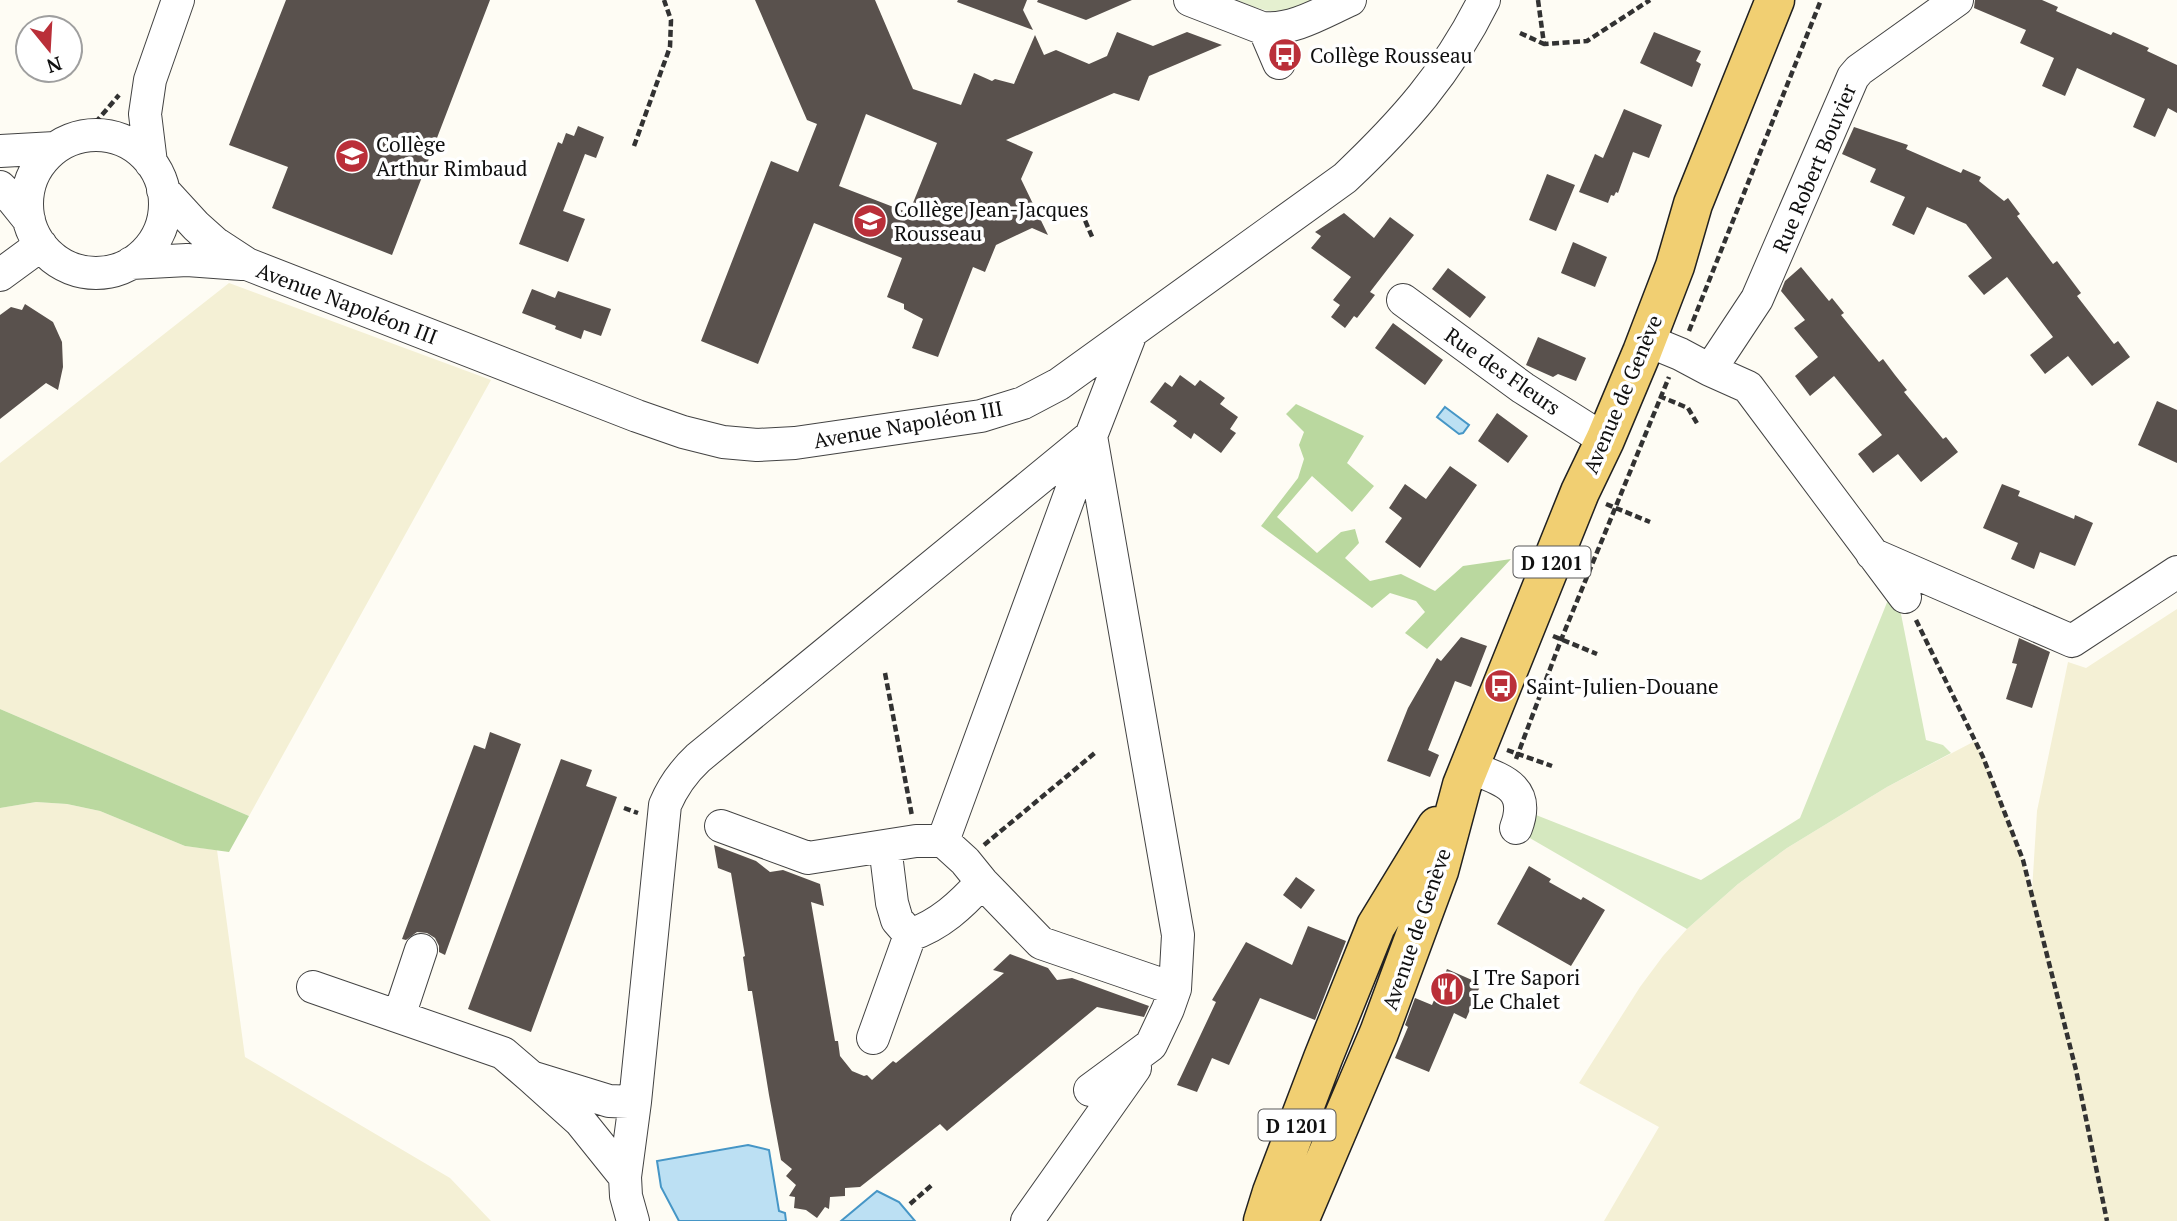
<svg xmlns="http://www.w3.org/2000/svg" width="2177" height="1221" font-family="'PT Serif',serif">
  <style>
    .farmland { fill: #f4f0d5 }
    .green { fill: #d5e8bf }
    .forest { fill: #bad89f }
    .pitch { fill: #e5f0d0 }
    .water { fill: #bce0f3; stroke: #4696c6; stroke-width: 2 }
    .building { fill: #59514d; fill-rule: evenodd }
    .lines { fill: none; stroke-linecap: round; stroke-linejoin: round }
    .minor-casing { stroke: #434343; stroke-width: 34 }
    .major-casing { stroke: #212121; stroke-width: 41 }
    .path { stroke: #323232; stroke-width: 4.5; stroke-dasharray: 7 3.5; stroke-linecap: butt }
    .minor { stroke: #fff; stroke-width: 32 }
    .major { stroke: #f1cf72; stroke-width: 38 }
    .labels { text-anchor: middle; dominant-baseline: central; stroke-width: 7; stroke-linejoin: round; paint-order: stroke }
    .shield { fill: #fff; stroke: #585858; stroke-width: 2 }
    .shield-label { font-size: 19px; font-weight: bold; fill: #101010 }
    .poi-label { font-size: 21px; fill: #101010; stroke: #fff; text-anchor: start }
    .street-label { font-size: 21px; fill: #101010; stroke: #fff }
  </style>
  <rect width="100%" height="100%" fill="#fefcf4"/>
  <!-- farmland -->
  <path class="farmland" d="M229 283 491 380 249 816 0 709V463Z
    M2177 609V1221H1604L1659 1127 1579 1083 1640 987 1663 956 1687 929 1738 884 1787 848 1887 787 1975 741 1983 757 2006 814 2023 860 2032 891 2037 811 2068 662 2086 668Z
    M36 802 67 804 100 811 185 846 217 850 245 1057 450 1178 491 1221H0V808Z"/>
  <!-- green -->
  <path class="green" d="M1890 595 1900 609 1926 740 1943 745 1951 753 1887 787 1787 848 1738 884 1687 929 1528 837 1536 815 1701 880 1800 818Z"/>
  <!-- forest -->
  <path class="forest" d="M1296 404 1364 436 1347 463 1374 486 1352 512 1312 476 1277 517 1317 553 1341 532 1355 529 1359 543 1345 558 1370 581 1401 574 1435 591 1463 566 1511 559 1427 649 1405 633 1425 612 1416 601 1390 593 1372 608 1261 526 1298 478 1304 459 1299 445 1304 432 1286 414Z
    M0 709 249 816 229 852 185 846 100 811 67 804 36 802 0 808Z"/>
  <!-- pitch -->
  <path class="pitch" d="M1237 0H1316C1280 16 1273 15 1237 0Z"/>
  <!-- water -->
  <path class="water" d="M1445 407 1469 425 1463 433 1459 434 1437 417Z
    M748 1145 769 1150 779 1211 785 1213 786 1221H679L661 1187 657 1161Z
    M877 1191 899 1202 915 1221H841Z"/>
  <!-- building -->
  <path class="building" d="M286 0H490L392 255 272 208 288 167 229 145Z
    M755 0H875L913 89 961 105 974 73 992 81 995 79 1014 84 1035 35 1044 55 1056 50 1089 64 1107 56 1117 32 1153 46 1187 32 1222 45 1149 76 1139 101 1114 93 1006 140 1033 152 1021 179 1048 235 1032 228 996 245 985 272 973 267 938 357 912 348 923 319 904 309V304L887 297 902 258 814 223 758 364 701 341 771 161 798 172 817 124 807 120ZM866 114 937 143 909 213 839 186Z
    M958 0H1027L1023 10 1033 30 957 2Z
    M1038 0H1132L1086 20 1037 2Z
    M1975 0H2042L2058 7 2056 11 2111 35 2113 32 2149 48 2147 51 2177 65V113L2168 108 2155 137 2133 127 2145 99 2077 68 2065 96 2042 86 2054 58 2020 43 2026 30 1974 8Z
    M1654 32 1701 51 1696 61 1701 64 1692 87 1640 63Z
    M1624 109 1662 125 1649 158 1633 152 1618 193 1616 192 1614 196 1611 195 1608 203 1579 192 1595 154 1603 158Z
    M578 126 604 137 596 158 585 154 563 211 585 219 568 262 519 244 558 142 562 144 566 133 574 136Z
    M1854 127 1908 145 1906 149 1961 173 1963 169 1981 177 1979 181 2004 201 2008 198 2020 214 2017 216 2053 264 2057 261 2081 293 2077 296 2114 344 2118 341 2130 357 2092 386 2068 356 2045 374 2030 355 2053 337 2007 277 1984 295 1968 276 1992 258 1966 224 1927 207 1914 235 1892 225 1905 197 1870 182 1876 169 1842 154Z
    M1547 174 1575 185 1556 231 1529 220Z
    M1344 213 1374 238 1390 217 1414 235 1370 292 1375 295 1357 318 1354 316 1345 328 1331 317 1340 305 1333 300 1351 277 1311 248 1321 236 1315 232Z
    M1573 242 1607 257 1595 287 1561 273Z
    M1801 267 1829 301 1832 298 1844 313 1841 315 1879 362 1883 359 1895 375 1907 390 1904 392 1943 439 1946 437 1958 452 1921 482 1898 454 1873 473 1858 454 1882 435 1834 376 1810 396 1795 376 1818 357 1794 328 1805 320 1781 291 1785 281Z
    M1448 268 1486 297 1470 318 1432 289Z
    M532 289 555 298 558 291 611 309 601 336 584 330 581 339 555 329 556 326 522 313Z
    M25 304 53 322 62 342 63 367 58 390 46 383 0 419V315L11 307 22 310Z
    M1393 323 1443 360 1425 385 1375 348Z
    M1538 337 1586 358 1576 381 1558 374 1553 377 1526 365Z
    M1180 375 1195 386 1200 380 1225 398 1220 404 1238 417 1230 429 1236 433 1221 453 1194 433 1191 439 1173 426 1177 421 1150 402 1165 382 1172 387Z
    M2157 401 2177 410V463L2138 445Z
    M1497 413 1528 436 1508 463 1478 441Z
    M1450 466 1477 485 1420 568 1385 542 1402 518 1389 508 1405 484 1426 499Z
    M2002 484 2020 491 2018 496 2074 519 2075 515 2093 523 2075 566 2040 552 2034 569 2011 559 2018 543 1983 528Z
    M1461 637 1487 646 1471 687 1455 681 1428 750 1439 755 1430 777 1387 761 1408 708 1437 658 1441 661Z
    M2019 638 2050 652 2032 708 2006 699 2017 664 2012 663Z
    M490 732 521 744 445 955 439 952V946L435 938 427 933 417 932 406 940 402 939 474 745 485 749Z
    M561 759 592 770 586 786 617 797 531 1032 468 1009Z
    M714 845 756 861 770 872 783 870 820 884 824 906 811 902 835 1041H838L840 1056 852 1071 864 1076 867 1075 872 1080 893 1061 896 1063 1004 973 993 970 1010 954 1048 968 1057 980 1072 978 1149 1006 1144 1017 1097 1007 947 1131 940 1124 860 1187 845 1188V1196L830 1197 829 1209 825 1207 817 1218 806 1210 794 1208 795 1197 789 1196 796 1185 786 1176 792 1169 781 1160 769 1095 752 991H748L743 957 745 956 731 873 718 868Z
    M1529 866 1551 879 1549 882 1581 900 1583 897 1605 910 1571 966 1497 924Z
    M1296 877 1315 890 1301 909 1283 895Z
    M1308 926 1346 941 1315 1020 1260 998 1229 1065 1212 1058 1197 1092 1177 1085 1216 1002 1212 1000 1246 942 1292 965Z
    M1447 969 1481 984 1466 1019 1454 1013 1429 1072 1395 1058 1408 1027 1405 1025 1415 998 1432 1005Z"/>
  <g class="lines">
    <!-- minor casing -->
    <g class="minor-casing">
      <path id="minor" d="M1190 0 1262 28C1293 31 1323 12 1350 0
        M1264 28 1279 63
        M27 204a69 69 0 1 1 138 0a69 69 0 1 1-138 0Z
        M0 151 55 148
        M151 163 145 114 150 80 178 0
        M0 187 13 200 29 220
        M163 190 196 226 215 243 247 264 637 416 683 432 723 442 757 445 795 443 981 416 1023 403 1059 384 1345 178C1403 123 1448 73 1484 0
        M131 263 187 260 242 264
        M0 275 41 245
        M1403 300 1523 388 1605 440
        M1646 340 1680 354 1710 370 1757 299 1853 77 1859 70 1957 0
        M1710 370 1748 387 1905 597
        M1872 554 2072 641 2177 572
        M1469 767C1500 779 1532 786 1516 828
        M721 826 808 858 916 841H943L965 861 982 882 1041 943 1175 989
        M943 841 1091 437
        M885 846 892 903 897 920 910 935
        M313 987 503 1053 531 1077
        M399 1016 421 950
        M873 1038 910 935C940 925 961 905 982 882
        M1090 1090 1151 1045 1168 1009 1175 989 1178 935 1091 436 1131 333
        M625 1177 580 1121 531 1077 609 1101 635 1102
        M633 1221 626 1196 625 1177 635 1102 665 805C673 786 683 772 698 758L1091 436
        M1027 1221 1135 1068"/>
    </g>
    <!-- major casing -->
    <g class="major-casing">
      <path id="major" d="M1263 1221 1272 1192 1323 1058 1376 926 1437 826
        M1299 1221 1379 1033 1439 871 1462 785 1580 492 1605 440 1642 352 1675 266 1693 204 1775 0"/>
    </g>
    <!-- path -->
    <path class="path" d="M1538 0 1544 44 1587 41 1650 0
      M1520 33 1544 44
      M79 136 95 123 119 95
      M634 146 670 47 671 20 664 0
      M1081 211 1093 239
      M1689 331 1821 0
      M1659 396 1688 408 1698 425
      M1606 504 1650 522
      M1916 620 1983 757 2023 860 2076 1070 2107 1221
      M1553 636 1597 654
      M885 673 912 816
      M1507 750 1552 766
      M1516 759 1561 640 1669 377
      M624 808 638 813
      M984 845 1096 752
      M910 1204 933 1184"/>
    <!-- minor -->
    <use href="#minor" class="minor"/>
    <!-- major -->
    <use href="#major" class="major"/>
  </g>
  <!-- icons -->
  <defs>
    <g id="bus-disc" transform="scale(1.75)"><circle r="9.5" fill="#ba2f39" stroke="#fff"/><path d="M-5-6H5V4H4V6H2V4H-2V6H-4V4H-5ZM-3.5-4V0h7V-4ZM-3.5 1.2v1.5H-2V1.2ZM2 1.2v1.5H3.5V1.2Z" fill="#fff"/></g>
    <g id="school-disc" transform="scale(1.75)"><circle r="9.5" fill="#ba2f39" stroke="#fff"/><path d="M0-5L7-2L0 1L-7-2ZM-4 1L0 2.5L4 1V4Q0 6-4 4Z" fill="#fff"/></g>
    <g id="restaurant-disc" transform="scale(1.75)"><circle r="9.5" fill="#ba2f39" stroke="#fff"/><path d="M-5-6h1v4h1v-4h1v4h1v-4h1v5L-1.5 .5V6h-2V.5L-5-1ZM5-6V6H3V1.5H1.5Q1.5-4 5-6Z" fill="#fff"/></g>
  </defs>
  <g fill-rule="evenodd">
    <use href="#bus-disc" x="1285" y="55"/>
    <use href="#school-disc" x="352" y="156"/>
    <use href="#school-disc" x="870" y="221"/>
    <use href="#bus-disc" x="1501" y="686"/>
    <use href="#restaurant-disc" x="1447" y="989"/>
  </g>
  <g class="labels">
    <!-- shield labels -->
    <g class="shield">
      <rect x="1513.5" y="546.5" width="77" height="31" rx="5"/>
      <rect x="1258.5" y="1109.5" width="77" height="31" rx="5"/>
    </g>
    <g class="shield-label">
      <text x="1552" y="562">D 1201</text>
      <text x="1297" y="1125">D 1201</text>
    </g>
    <!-- poi labels -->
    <g class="poi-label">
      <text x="1310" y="55">Collège Rousseau</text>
      <text x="376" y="144">Collège<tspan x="376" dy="24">Arthur Rimbaud</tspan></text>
      <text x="894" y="209">Collège Jean-Jacques<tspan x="894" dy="24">Rousseau</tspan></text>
      <text x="1526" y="686">Saint-Julien-Douane</text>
      <text x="1472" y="977">I Tre Sapori<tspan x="1472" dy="24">Le Chalet</tspan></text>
    </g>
    <!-- street labels -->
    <g class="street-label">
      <text transform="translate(1814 168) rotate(-67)">Rue Robert Bouvier</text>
      <text transform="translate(347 303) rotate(21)">Avenue Napoléon III</text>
      <text transform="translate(1503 371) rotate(35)">Rue des Fleurs</text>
      <text transform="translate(1622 394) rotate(-67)">Avenue de Genève</text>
      <text transform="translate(908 424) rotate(-10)">Avenue Napoléon III</text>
      <text transform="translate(1416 929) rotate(-71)">Avenue de Genève</text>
    </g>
  </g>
  <!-- north arrow -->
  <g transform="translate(49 49) rotate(162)"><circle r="33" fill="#ffffff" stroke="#9f9f9f" stroke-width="2"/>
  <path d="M0-5L12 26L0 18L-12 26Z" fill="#ba2f39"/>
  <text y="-10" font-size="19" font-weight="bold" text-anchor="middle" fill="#101010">N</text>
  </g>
</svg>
